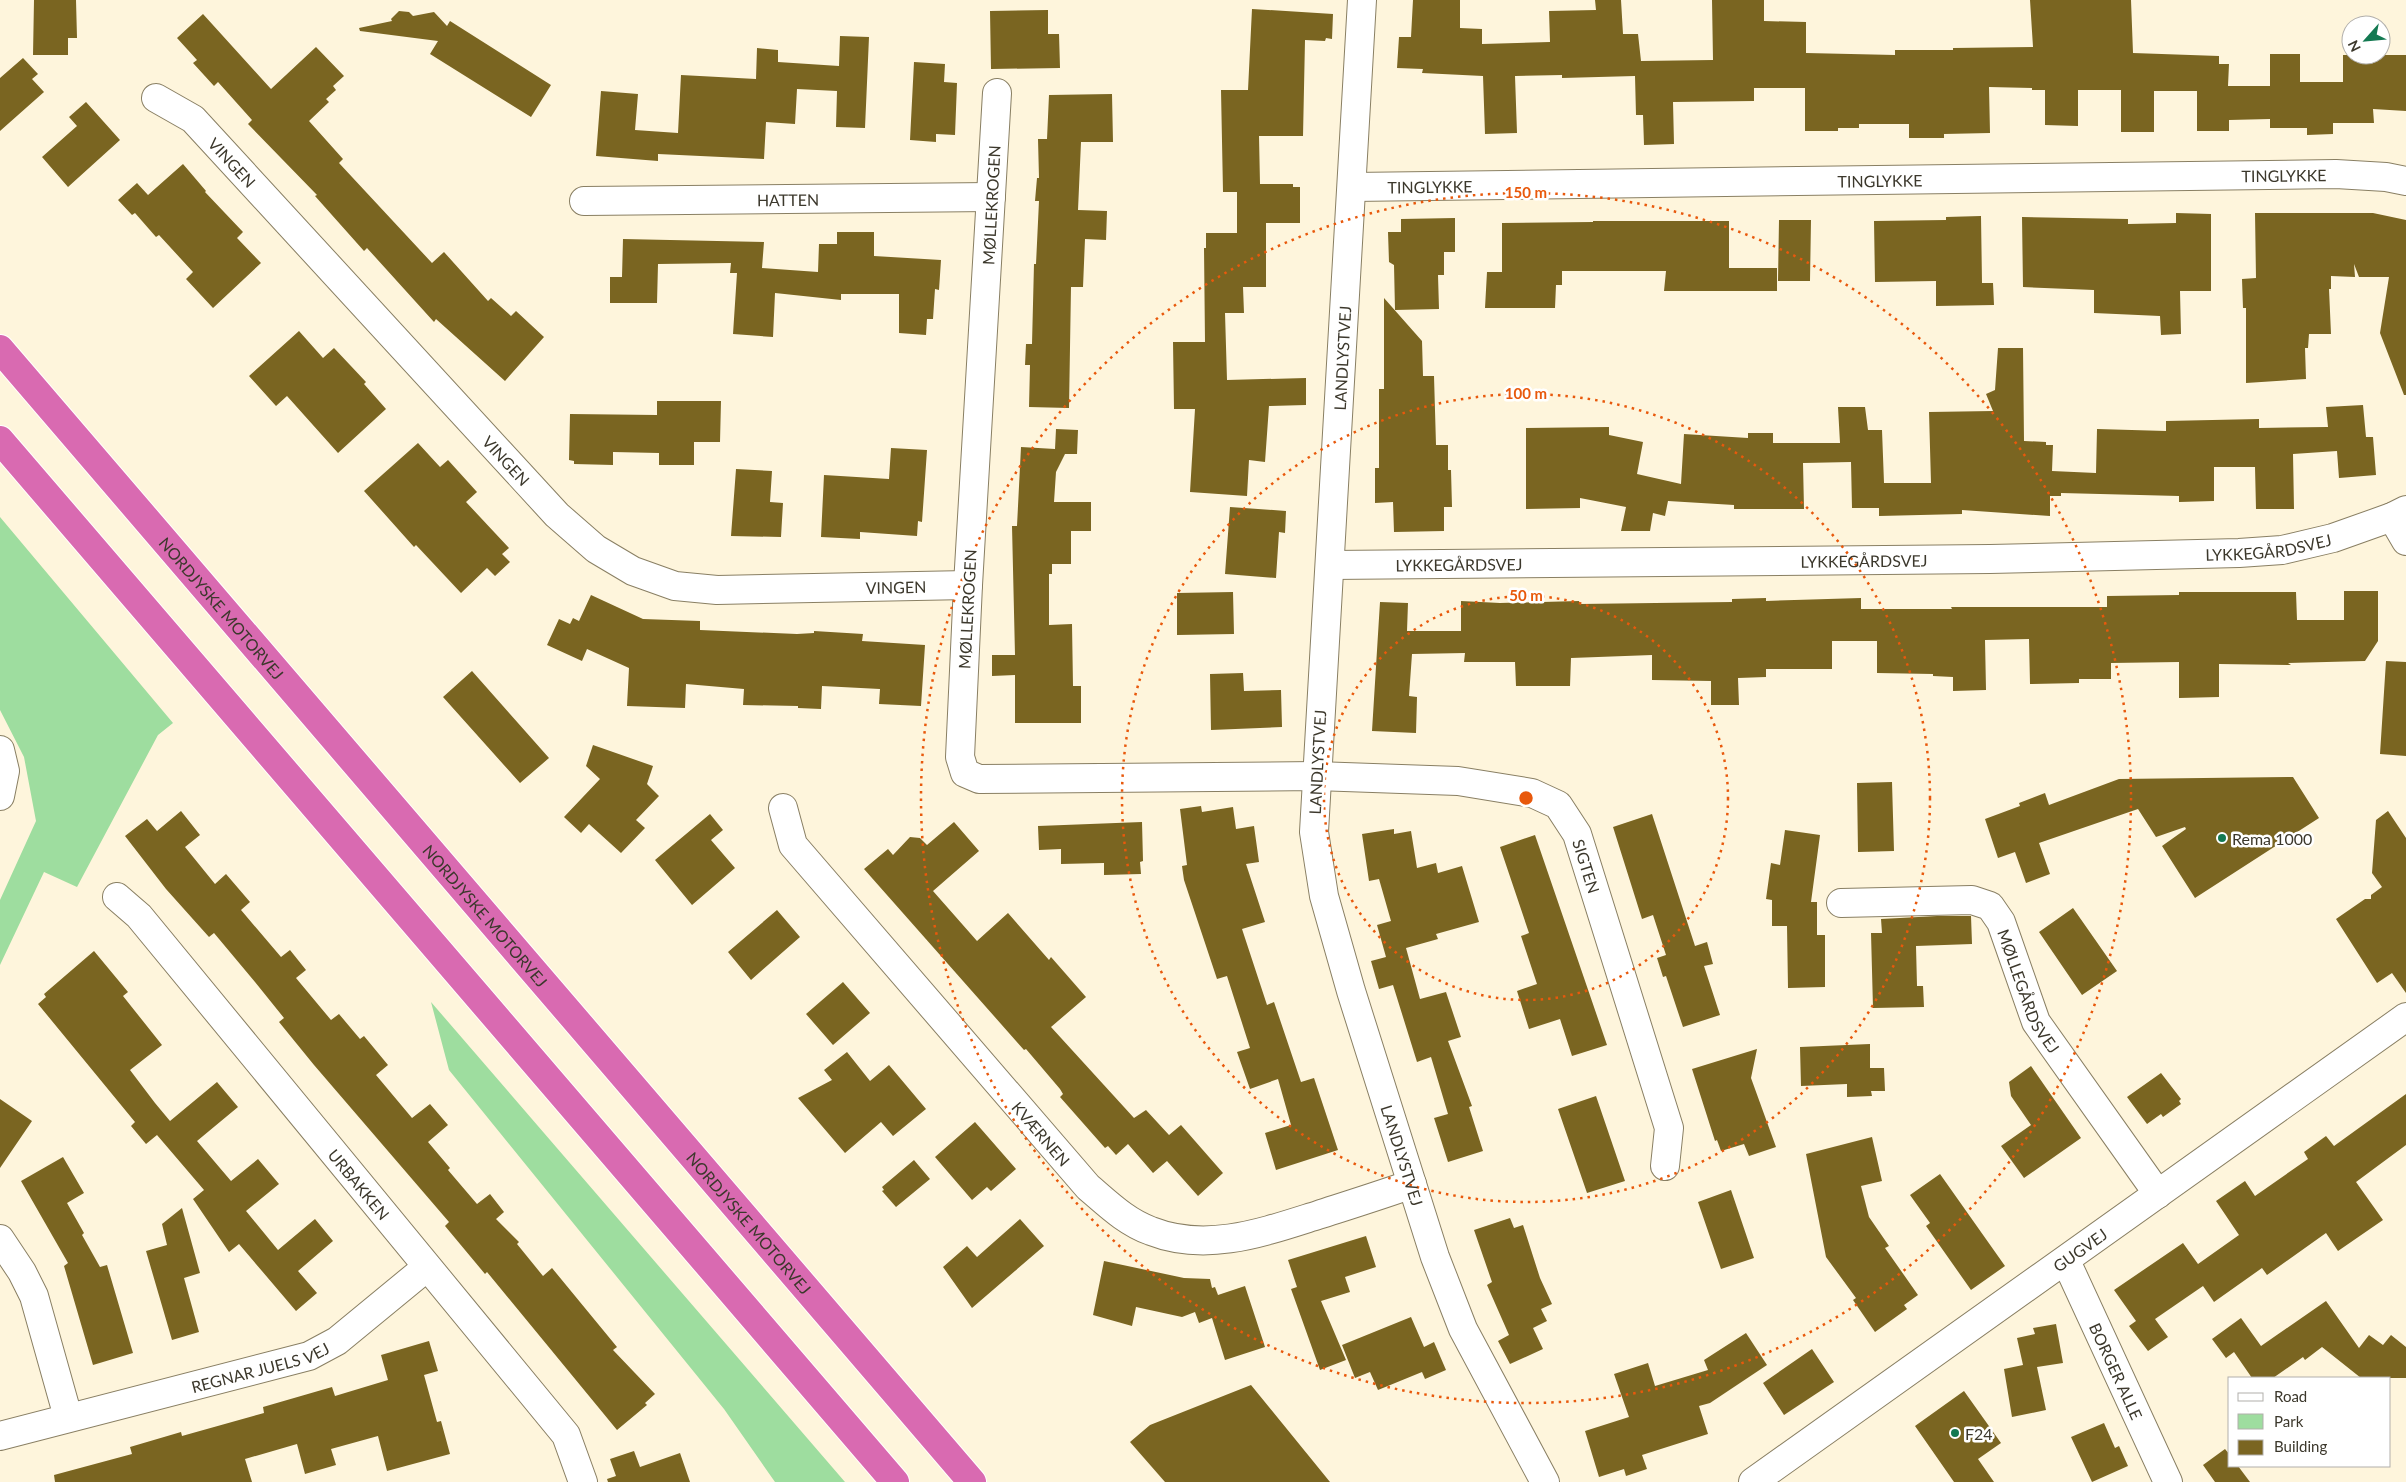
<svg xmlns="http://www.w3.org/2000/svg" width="2406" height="1482" font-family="Lato,sans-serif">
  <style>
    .green { fill: #9edd9f }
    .building { fill: #7a6521 }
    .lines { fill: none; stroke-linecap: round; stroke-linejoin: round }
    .minor-casing { stroke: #897f63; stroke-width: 30 }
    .tertiary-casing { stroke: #897f63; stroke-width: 30 }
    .motorway-casing { stroke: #fff; stroke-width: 30 }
    .minor { stroke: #fff; stroke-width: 28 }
    .tertiary { stroke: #fff; stroke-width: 28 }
    .motorway { stroke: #d96ab1; stroke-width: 28 }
    .ring { fill: none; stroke: #e8590c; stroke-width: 2.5; stroke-dasharray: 2.5 5 }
    .poi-dot { fill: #137951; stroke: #fff; stroke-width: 2 }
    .labels { text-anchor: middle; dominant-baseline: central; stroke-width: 5; stroke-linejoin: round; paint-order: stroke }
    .street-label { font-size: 16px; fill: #3c382c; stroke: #fff }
    .poi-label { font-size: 16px; fill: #3c382c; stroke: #fff; text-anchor: start }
    .centre { fill: #e8590c; stroke: #fff; stroke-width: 2.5 }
    .ring-label { font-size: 15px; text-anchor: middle; font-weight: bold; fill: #e8590c; stroke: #fff; stroke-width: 5; stroke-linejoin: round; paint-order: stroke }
  </style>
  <rect width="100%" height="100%" fill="#fef5dc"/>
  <!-- green -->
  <path class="green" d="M0 517 173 723 158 735 77 887 44 872 0 965V900L36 821 24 757 0 710Z
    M431 1002 845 1482H775L724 1409 449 1070Z"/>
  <!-- building -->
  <path class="building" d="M34 0H76L77 38H68V55H33Z
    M1413 0H1460V28L1482 29V44L1550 42 1549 11 1596 10 1595 0H1621L1623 34H1638L1641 61 1713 60 1712 0H1764V21L1806 22V53L1895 55V50H1953V48L2033 47 2030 0H2131L2133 53 2219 56V64H2229L2228 86H2270V54H2300V82H2343V55H2406V111L2373 109 2374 123H2333V134L2307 135V128H2270V119L2229 120V131H2197V91H2154V132H2121V90H2078V126L2045 125V90H2032V88L1989 87 1990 133 1944 134V138H1909V124H1859V128H1838V131H1805V88H1754V101L1673 102 1674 144 1644 145 1643 115H1636L1635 76 1562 78V75L1515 76 1517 133 1485 134 1483 76 1422 73 1423 69 1397 68 1399 37H1411Z
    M1252 9 1333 14 1332 39 1326 38 1325 41 1305 40 1303 136H1259L1260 184H1293V187H1300V223H1266V287H1243L1244 313H1225L1227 380 1306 378V405L1269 406 1265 462 1249 460 1247 496 1190 492 1195 409H1174L1173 342H1205L1204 248H1206V233H1237V192H1223L1221 90H1248Z
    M1048 10V34H1059L1060 68 991 69 990 11Z
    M399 11 409 12 413 16 434 12 447 26 450 21 551 85 531 117 430 54 438 41 360 31 359 28 392 21 391 19Z
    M203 14 271 89 316 47 344 76 333 86 336 90 326 99 329 102 309 121 343 159 339 163 432 263 444 252 488 301 491 298 511 316 516 311 544 337 505 381 436 319 434 322 367 248 364 251 315 196 317 195 248 124 252 120 218 82 214 86 193 63 197 60 177 38Z
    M840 36 869 37 865 128 836 127 837 91 797 89 795 124 766 122 764 159 658 154V161L596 156 601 91 638 94 635 130 678 133 681 75 756 79 757 48 778 50V62L839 66Z
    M23 58 38 74 32 79 44 92 0 131V78Z
    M914 62 945 64 944 82 957 83 955 135 936 134V142L910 140Z
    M1112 94 1113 142H1081L1078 210 1107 211 1106 240 1085 239 1083 287H1071L1069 408 1029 407 1030 365H1025L1026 344H1032L1034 264H1036L1039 201H1035L1037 178H1039L1038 139H1047L1049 95Z
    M86 102 120 140 68 187 42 157 77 126 69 117Z
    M183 164 206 191 205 192 243 232 237 238 261 263 213 308 186 279 193 272 159 235 156 237 135 213 132 215 118 200 137 183 148 195Z
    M2176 213 2211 214V291H2180L2181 334 2161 335 2160 316 2094 313V290L2023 287 2022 217 2128 219V224L2176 223Z
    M2255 213H2373L2406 220V395H2404L2380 333 2389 277H2359L2354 264 2355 277 2331 276V289H2329L2331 334H2309L2308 348H2305L2306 379 2246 383V308H2243L2242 279 2256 278Z
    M1981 216 1982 283H1993L1994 305 1936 306V281L1875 282 1874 221 1946 220V217Z
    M1455 218V252H1444V275H1438L1439 309 1395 310 1394 265 1389 262 1388 232H1401V219Z
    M1779 220H1811L1810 281H1778Z
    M1593 221H1729V268H1777V291H1664L1666 271H1562V285H1556L1555 308H1485L1487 272H1502V223L1593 222Z
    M837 232H874V256L941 260 939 290 935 289 933 319H927L926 335 899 333V294H841V300L775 293 773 337 733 334 737 273H730L731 263 658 264 657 303H610V277H622L623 239 764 242 762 268 818 272 819 244H837Z
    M1384 298 1422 341 1423 376H1434L1436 445H1448V470H1451L1452 507H1444V531L1394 532 1393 502 1375 503V468H1379V389H1384Z
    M299 331 323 358 334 348 366 382 364 384 386 409 338 453 287 396 276 406 249 376Z
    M1998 348H2023L2024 441 2046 442V445H2053L2052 471 2096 473 2097 429 2166 431V421L2259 419V428L2328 427 2326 407 2363 405 2366 437H2373L2376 475 2339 478 2337 451 2293 454 2294 509H2256L2255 467H2214V501L2179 502V496L2061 493V496H2050V516L1962 510V514L1879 516V508H1852L1851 462 1803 463 1804 509H1734V505L1668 501 1665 516 1653 513 1650 531H1621L1626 507 1580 498V508L1526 509V428L1609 427V435L1643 442 1637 474 1681 484 1684 434 1748 438V433H1773V443H1840L1838 407H1865L1868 430H1882L1884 483H1931L1929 412 1993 411 1986 394 1995 390Z
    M657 401H721L720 442H694V465H659V453L613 452V465L574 464V461L569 460 570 414 657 415Z
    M1056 429 1078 430 1077 454H1065L1056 472 1054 502H1091V531H1071V564H1052V574H1049V625L1072 624 1073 686H1081V723H1015V675L992 676V655H1015L1012 526H1017L1021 447 1055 449Z
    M418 443 440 467 448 460 477 492 466 502 509 548 502 554 510 562 495 576 487 568 461 593 416 545 414 547 364 491Z
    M891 448 927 450 922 522 918 521 917 536 860 532V539L821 537 824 475 889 479Z
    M736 469 772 471 770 502 783 503 781 537 731 536Z
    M1230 507 1286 511 1285 533 1279 532 1276 578 1225 574Z
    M2344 591H2378V641L2365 661 2288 663 2291 665 2219 664V697L2179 698V662L2111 663V679H2079V683L2030 684 2029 639 1985 640 1986 690 1953 691V677L1933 676V674L1877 673V641H1832V669H1766V677L1738 678 1739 705H1711V681L1652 680V655L1571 658 1570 686H1516L1515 662H1464L1465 653 1412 654 1409 696 1417 697 1416 733 1372 731 1380 602 1408 603 1407 631H1461V601L1500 603 1579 601V604L1732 602V599L1766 598V601L1861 598V609H1952L1951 607H2107V596L2179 595V592H2296L2297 620H2344Z
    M1233 592 1234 634 1177 635V593Z
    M591 595 643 619 700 621V630L797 634 814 633V631L863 634 862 641 925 645 921 706 879 704 880 689 822 686 821 709 798 708V706L743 705 744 689 686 684 685 708 627 706 629 668 587 649 582 661 547 645 559 619 570 624 573 618 579 621Z
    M2386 661 2406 662V756L2380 754Z
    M472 671 549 758 520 783 443 697Z
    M1243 673 1244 691 1281 690 1282 727 1211 730 1210 674Z
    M593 745 653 766 647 784 659 796 636 820 645 828 621 853 589 824 581 833 564 817 600 779 586 766Z
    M2293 777 2319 818 2195 898 2162 846 2186 829 2185 827 2156 837 2138 809 2039 843 2050 874 2026 883 2015 852 1998 858 1985 819 2020 806 2019 803 2045 793 2049 805 2119 779Z
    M1892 782 1894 851 1858 852 1857 783Z
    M1201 806 1202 812 1233 807 1236 829 1254 826 1259 862 1246 864 1265 922 1242 929 1267 1005 1274 1002 1301 1082 1314 1078 1338 1150 1276 1170 1265 1133 1291 1125 1278 1079 1250 1089 1237 1052 1250 1048 1227 976 1217 979 1184 880 1182 866 1187 865 1180 809Z
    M181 811 200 835 185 847 215 884 226 874 250 902 241 910 281 957 290 950 306 970 296 978 331 1020 339 1014 360 1039 364 1036 388 1065 376 1075 412 1118 430 1104 448 1125 428 1142 450 1168 448 1170 477 1204 490 1194 504 1212 496 1219 519 1242 517 1244 543 1276 552 1268 617 1347 613 1350 655 1394 645 1403 647 1405 617 1430 487 1272 485 1274 445 1226 449 1222 314 1065 279 1022 284 1018 255 982 214 933 209 937 166 889 125 836 147 819 157 831Z
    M2388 811 2406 838V993L2392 973 2377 983 2336 919 2365 899H2371V895L2382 887 2372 873 2376 820Z
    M710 814 723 830 711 840 735 868 692 905 655 860Z
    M1652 814 1695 946 1707 942 1713 964 1704 966 1720 1015 1683 1027 1666 976 1663 977 1657 958 1666 955 1653 915 1642 919 1613 827Z
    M954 822 979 851 933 891 977 941 1008 913 1049 960 1051 957 1086 997 1051 1027 1134 1118 1146 1110 1169 1135 1181 1125 1223 1173 1198 1196 1167 1161 1153 1173 1128 1144 1116 1155 1108 1146 1105 1148 1060 1097 1063 1094 1060 1089 1026 1049 1024 1050 864 869 888 849 893 855 910 837 920 838 927 845Z
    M1142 822 1143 861 1140 862 1141 874 1104 875V863L1061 864V849L1039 850 1038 826Z
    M1394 829V834L1411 831 1417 868 1436 863 1438 873 1462 866 1479 922 1436 934 1438 939 1406 948 1420 999 1446 992 1461 1037 1448 1041 1472 1106 1469 1107 1483 1151 1448 1162 1434 1118 1448 1114 1431 1057 1417 1062 1393 985 1379 989 1371 961 1386 957 1377 925 1391 921 1379 879 1369 881 1362 834Z
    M1785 830 1820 835 1811 902H1817V935H1825V987L1788 988 1787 926H1772V900L1766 899 1771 863 1780 865Z
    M1535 835 1607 1045 1572 1056 1560 1019 1529 1029 1517 991 1537 984 1521 936 1529 933 1500 847Z
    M2073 908 2117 971 2082 995 2039 932Z
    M777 910 800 937 751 980 728 952Z
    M1937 916H1971L1972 944 1916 946 1917 986H1923L1924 1007 1873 1008 1871 933H1882L1881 919Z
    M94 951 128 992 123 996 162 1045 130 1070 155 1103 170 1121 217 1082 238 1107 197 1141 231 1181 258 1159 279 1184 246 1211 278 1250 315 1219 333 1241 298 1271 317 1293 296 1311 239 1244 229 1252 193 1199 204 1190 157 1135 146 1144 131 1126 135 1122 38 1004 46 997 44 994Z
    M843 982 870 1013 833 1045 806 1014Z
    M1870 1044V1068H1884L1885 1091H1871L1872 1096 1847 1097V1084L1801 1086 1800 1047Z
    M1757 1049 1751 1078 1776 1147 1749 1156 1744 1144 1721 1151 1717 1140 1715 1141 1692 1069Z
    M847 1052 870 1081 889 1065 926 1109 893 1136 881 1122 845 1153 798 1098 832 1080 824 1070Z
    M2031 1066 2081 1138 2024 1178 2001 1146 2031 1125 2011 1096 2009 1082Z
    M2161 1073 2181 1099 2179 1101 2181 1104 2163 1117 2161 1114 2147 1124 2127 1097Z
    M2406 1094V1145L2356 1182 2383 1220 2338 1251 2326 1233 2267 1275 2262 1268 2214 1302 2203 1286 2155 1319 2168 1337 2148 1351 2129 1326 2136 1321 2114 1290 2183 1243 2198 1264 2239 1235 2216 1201 2245 1181 2255 1196 2308 1159 2304 1152 2326 1136 2334 1146Z
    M1596 1096 1625 1181 1587 1193 1558 1109Z
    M0 1099 32 1121 0 1168Z
    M975 1122 1016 1169 991 1191 987 1187 972 1200 935 1157Z
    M1872 1137 1882 1181 1861 1186 1869 1217 1889 1246 1885 1248 1918 1295 1904 1305 1907 1309 1875 1332 1853 1300 1856 1298 1826 1257 1806 1154Z
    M63 1157 84 1193 67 1203 84 1233 82 1235 100 1267 107 1265 133 1353 93 1365 64 1266 68 1263 21 1181Z
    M914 1160 930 1179 896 1207 882 1191 884 1190 882 1187Z
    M1940 1174 2005 1266 1971 1290 1926 1226 1930 1223 1910 1195Z
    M1731 1190 1754 1258 1721 1269 1698 1202Z
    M182 1208 200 1273 184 1278 199 1332 172 1340 146 1251 167 1245 162 1224Z
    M1510 1218 1514 1228 1523 1225 1540 1278 1552 1304 1541 1309 1547 1321 1533 1328 1543 1349 1510 1364 1498 1341 1509 1335 1487 1285 1492 1282 1474 1230Z
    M1020 1219 1044 1246 972 1308 943 1267 967 1246 977 1257Z
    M1366 1236 1376 1267 1345 1277 1350 1292 1321 1301 1346 1360 1320 1370 1291 1289 1297 1287 1288 1260Z
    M1104 1261 1184 1278 1210 1279 1212 1288 1215 1287 1218 1295 1245 1286 1265 1347 1225 1360 1212 1318 1199 1323 1195 1312 1182 1317 1136 1307 1132 1326 1093 1315Z
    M2326 1301 2359 1348 2369 1335 2383 1345 2391 1335 2406 1347V1378H2361L2322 1347 2305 1360 2303 1357 2273 1378H2252L2234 1352 2226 1358 2212 1339 2241 1318 2261 1346Z
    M1411 1317 1424 1347 1434 1342 1446 1370 1425 1379 1422 1372 1378 1390 1370 1372 1355 1378 1342 1345Z
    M2056 1324 2063 1363 2037 1367 2046 1410 2012 1417 2004 1369 2023 1365 2017 1338 2035 1334 2033 1328Z
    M1746 1333 1767 1365 1710 1403 1699 1406 1708 1434 1642 1455 1647 1469 1626 1476 1624 1469 1599 1477 1585 1431 1629 1417 1614 1374 1648 1363 1655 1386 1708 1370 1704 1360Z
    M429 1341 438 1371 424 1375 437 1422 441 1421 450 1454 387 1471 378 1436 331 1449 336 1465 305 1474 297 1444 245 1459 252 1482H55L54 1475 132 1454 130 1447 181 1432 182 1436 264 1413 263 1407 332 1387 335 1396 388 1380 381 1355Z
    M1812 1349 1834 1382 1784 1415 1763 1383Z
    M1251 1385 1330 1482H1165L1130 1442 1150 1425Z
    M1964 1391 2001 1443 1978 1459 1994 1482H1954L1915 1426Z
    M2104 1423 2115 1448 2119 1446 2128 1466 2092 1482 2071 1437Z
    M2225 1449 2230 1455V1466H2238L2250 1482H2215L2203 1465Z
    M634 1451 640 1467 680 1453 690 1482H608L607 1479 616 1476 610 1459Z"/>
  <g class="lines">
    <!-- minor casing -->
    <g class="minor-casing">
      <g id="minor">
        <path id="s1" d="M997 93 968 585 960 757 965 773 979 779 1316 776 1458 781 1532 793 1558 805 1577 834 1669 1128 1665 1166"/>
        <path id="s2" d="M156 98 193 119 557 515 596 549 633 571 675 586 717 590 968 585"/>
        <path id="s3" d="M1352 187 2336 174 2386 177 2406 181"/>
        <path id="s4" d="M584 201 991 197"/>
        <path d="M2392 517 2406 541"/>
        <path id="s5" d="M1330 565 1990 559 2239 553 2282 550 2333 538 2392 517 2406 510"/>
        <path d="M0 750 5 771 0 796"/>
        <path id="s6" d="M783 808 793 845 1088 1187C1108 1204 1126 1222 1151 1231 1207 1253 1264 1232 1318 1215 1349 1205 1381 1195 1412 1184"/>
        <path id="s7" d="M117 897 139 916 566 1435 583 1482"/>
        <path id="s8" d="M1841 903 1972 900 1990 906 2001 922 2036 1022 2158 1194"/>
        <path d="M0 1239 22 1272 34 1296 68 1417"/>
        <path id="s9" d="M2066 1261 2168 1482"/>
        <path id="s10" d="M0 1436 309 1356 337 1341 427 1267"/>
      </g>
    </g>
    <!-- tertiary casing -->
    <g class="tertiary-casing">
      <g id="tertiary">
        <path id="s11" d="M1362 0 1314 832 1324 896 1351 991 1435 1257 1463 1329 1545 1482"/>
        <path id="s12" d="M1753 1482 2406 1017"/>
      </g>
    </g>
    <!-- motorway casing -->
    <g class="motorway-casing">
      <g id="motorway">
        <path id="s13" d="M0 349 972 1482"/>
        <path d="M0 440 895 1482"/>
      </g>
    </g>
    <!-- minor -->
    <use href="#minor" class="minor"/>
    <!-- tertiary -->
    <use href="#tertiary" class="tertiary"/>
    <!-- motorway -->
    <use href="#motorway" class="motorway"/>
  </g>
  <!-- distance rings -->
  <g class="ring">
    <circle cx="1526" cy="798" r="202"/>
    <circle cx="1526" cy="798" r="404"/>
    <circle cx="1526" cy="798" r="605"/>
  </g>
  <!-- markers -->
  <g class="poi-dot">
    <circle cx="2222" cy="838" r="5"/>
    <circle cx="1955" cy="1433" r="5"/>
  </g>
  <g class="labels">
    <!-- street labels -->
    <g class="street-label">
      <text stroke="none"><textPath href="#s2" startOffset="101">VINGEN</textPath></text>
      <text stroke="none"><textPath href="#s3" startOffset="932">TINGLYKKE</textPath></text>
      <text stroke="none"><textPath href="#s3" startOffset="528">TINGLYKKE</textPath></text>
      <text stroke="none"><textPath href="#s3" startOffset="78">TINGLYKKE</textPath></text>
      <text stroke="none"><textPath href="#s4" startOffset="204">HATTEN</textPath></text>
      <text transform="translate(991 205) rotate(-87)">MØLLEKROGEN</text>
      <text transform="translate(1342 358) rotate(-87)">LANDLYSTVEJ</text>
      <text stroke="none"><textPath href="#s2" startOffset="506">VINGEN</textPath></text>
      <text stroke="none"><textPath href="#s5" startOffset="939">LYKKEGÅRDSVEJ</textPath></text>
      <text stroke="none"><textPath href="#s5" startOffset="534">LYKKEGÅRDSVEJ</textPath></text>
      <text stroke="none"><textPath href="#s5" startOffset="129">LYKKEGÅRDSVEJ</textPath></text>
      <text stroke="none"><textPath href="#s2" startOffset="941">VINGEN</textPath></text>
      <text stroke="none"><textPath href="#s13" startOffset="341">NORDJYSKE MOTORVEJ</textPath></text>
      <text transform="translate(967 609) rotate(-87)">MØLLEKROGEN</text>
      <text transform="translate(1317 762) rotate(-87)">LANDLYSTVEJ</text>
      <text stroke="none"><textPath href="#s1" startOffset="1348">SIGTEN</textPath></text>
      <text stroke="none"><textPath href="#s13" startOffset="746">NORDJYSKE MOTORVEJ</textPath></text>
      <text stroke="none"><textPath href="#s8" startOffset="244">MØLLEGÅRDSVEJ</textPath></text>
      <text stroke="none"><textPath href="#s6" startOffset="419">KVÆRNEN</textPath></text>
      <text stroke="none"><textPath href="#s11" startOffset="1169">LANDLYSTVEJ</textPath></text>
      <text stroke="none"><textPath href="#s7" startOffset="376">URBAKKEN</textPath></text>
      <text stroke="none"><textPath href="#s13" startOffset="1151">NORDJYSKE MOTORVEJ</textPath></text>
      <text stroke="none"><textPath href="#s12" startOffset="401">GUGVEJ</textPath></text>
      <text stroke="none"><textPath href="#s10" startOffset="269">REGNAR JUELS VEJ</textPath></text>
      <text stroke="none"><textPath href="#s9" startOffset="121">BORGER ALLE</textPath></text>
    </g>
    <!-- poi labels -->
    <g class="poi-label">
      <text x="2232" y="838">Rema 1000</text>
      <text x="1965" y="1433">F24</text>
    </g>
  </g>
  <circle cx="1526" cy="798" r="8" class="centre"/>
  <g class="ring-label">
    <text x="1526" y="198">150 m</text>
    <text x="1526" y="399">100 m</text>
    <text x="1526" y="601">50 m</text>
  </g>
  <!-- legend -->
  <rect x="2228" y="1377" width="162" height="90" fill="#ffffff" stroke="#b1afab"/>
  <rect x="2238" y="1393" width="25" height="8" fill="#ffffff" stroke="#b1afab"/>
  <text x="2274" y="1402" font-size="15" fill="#3c382c">Road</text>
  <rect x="2238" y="1414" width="25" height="15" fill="#9edd9f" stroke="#b1afab"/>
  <text x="2274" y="1427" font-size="15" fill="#3c382c">Park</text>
  <rect x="2238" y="1440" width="25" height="15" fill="#7a6521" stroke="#b1afab"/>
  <text x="2274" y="1452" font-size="15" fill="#3c382c">Building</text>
  <!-- north arrow -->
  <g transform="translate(2366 40) rotate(243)"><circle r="24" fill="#ffffff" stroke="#b1afab"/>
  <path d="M0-4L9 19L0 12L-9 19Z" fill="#137951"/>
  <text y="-8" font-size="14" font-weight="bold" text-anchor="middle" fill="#3c382c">N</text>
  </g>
</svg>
